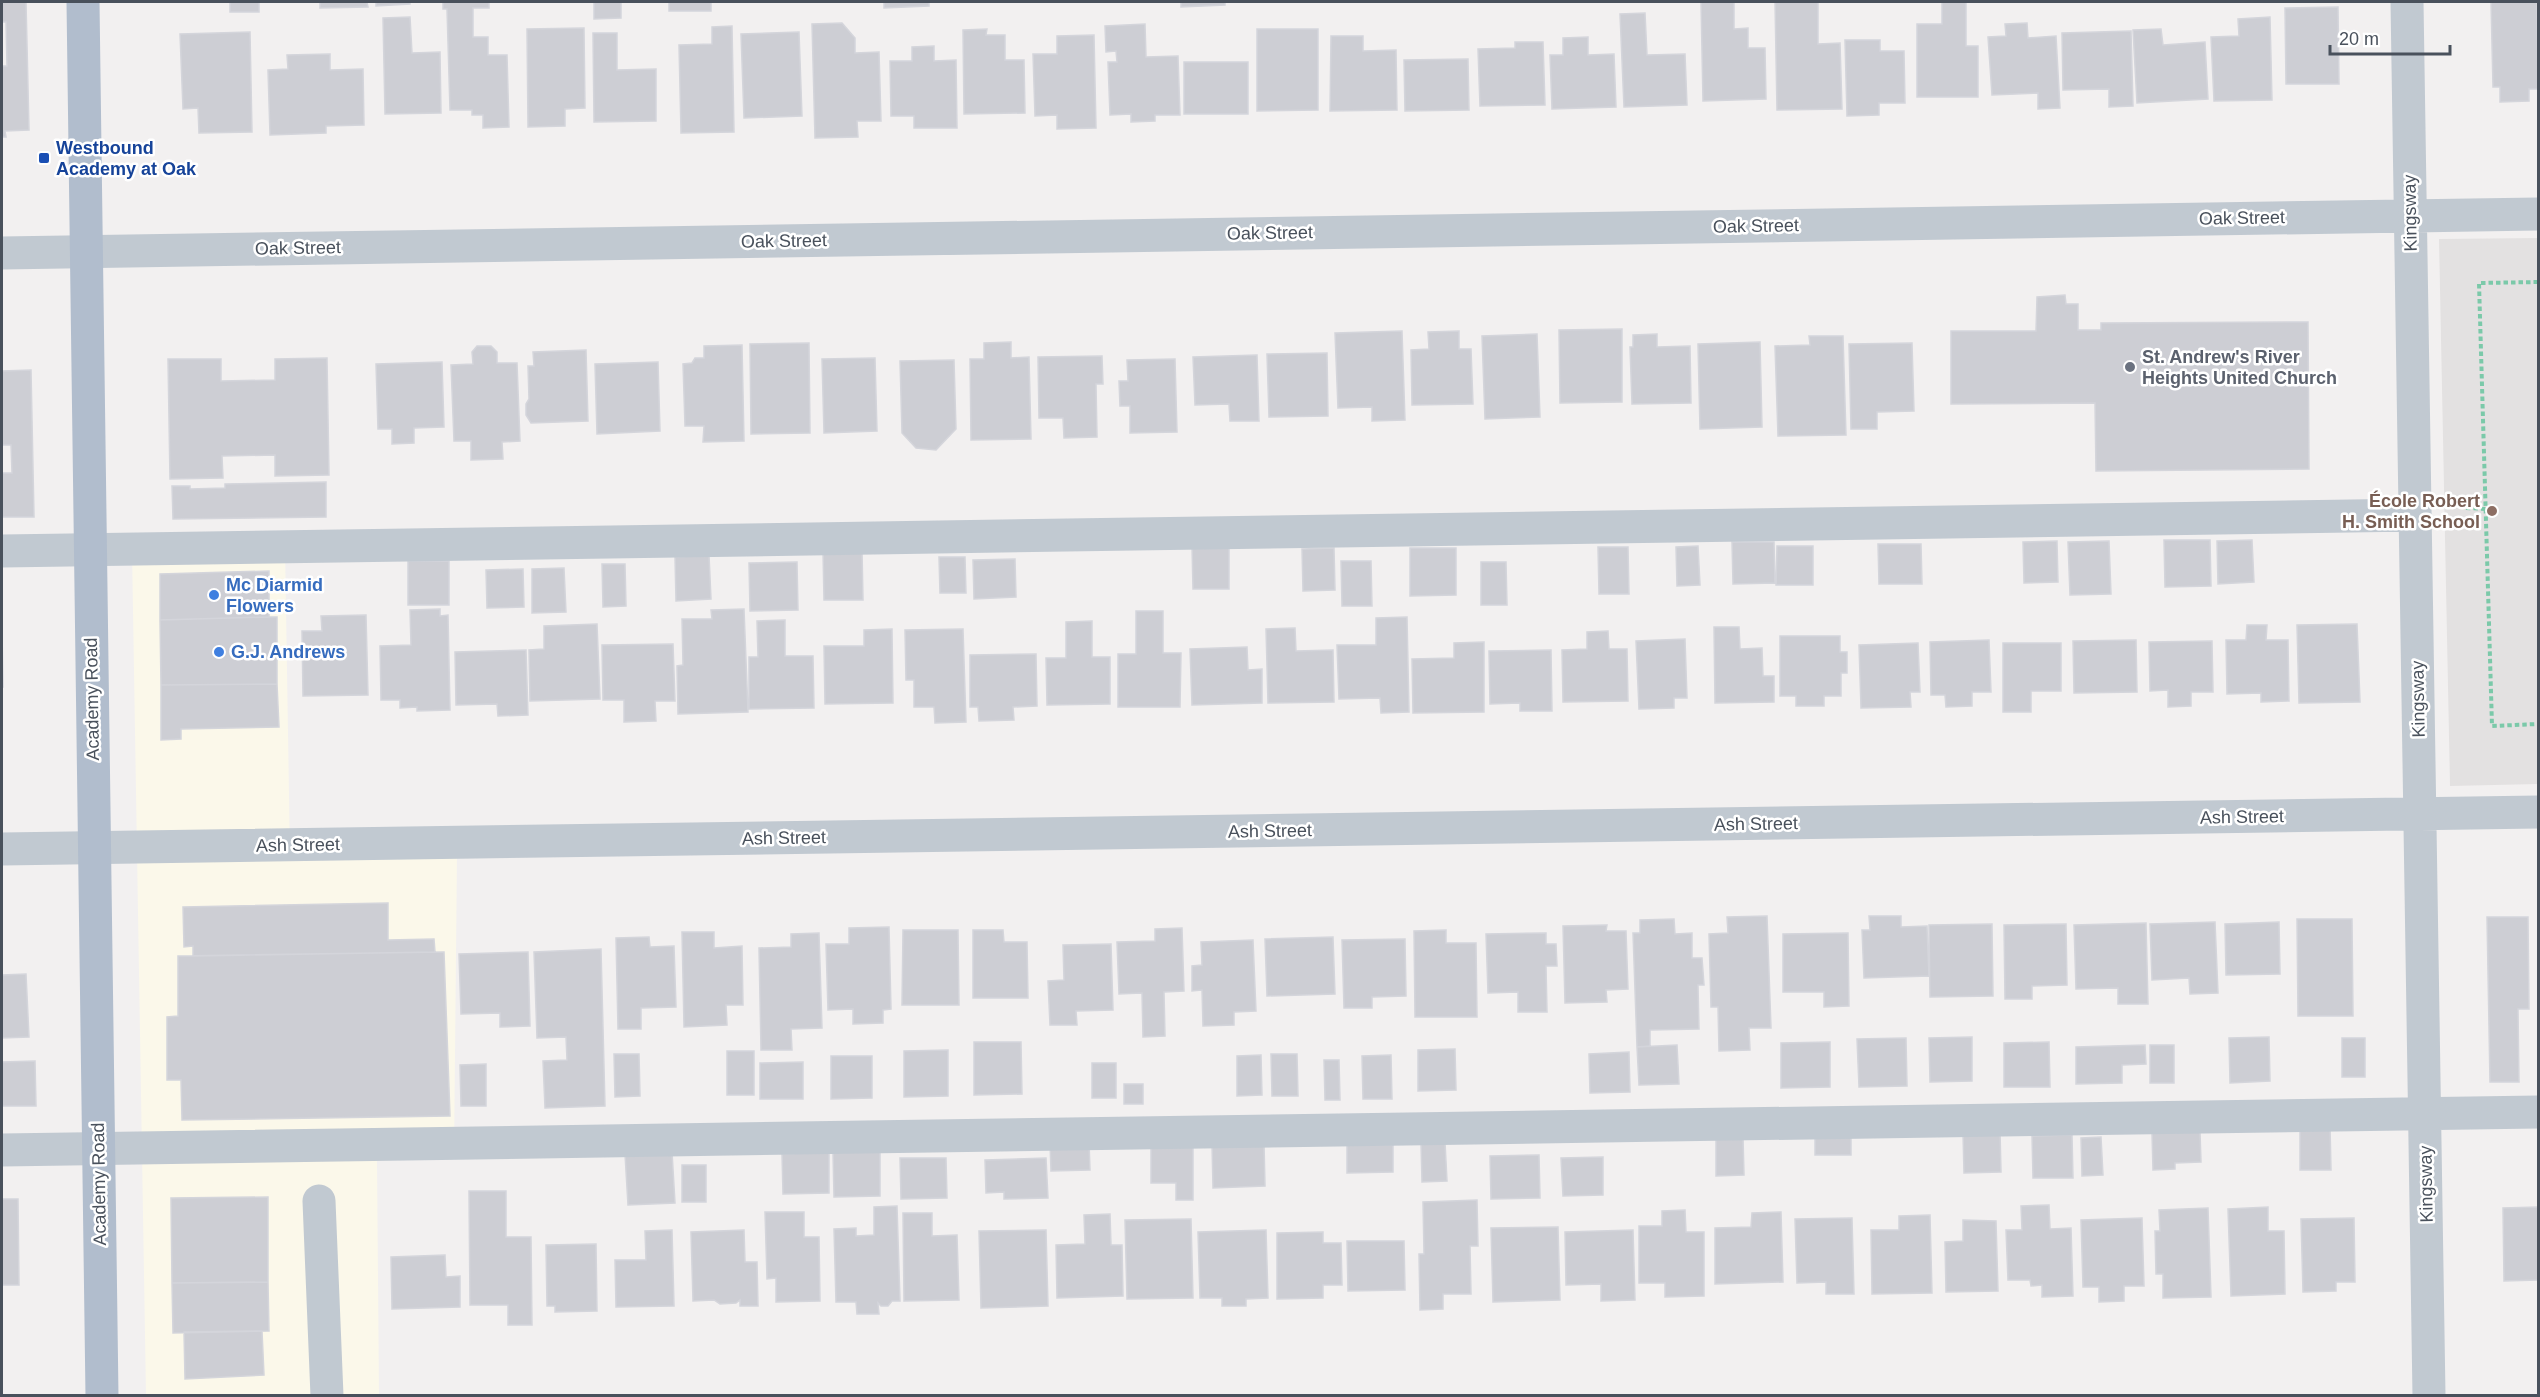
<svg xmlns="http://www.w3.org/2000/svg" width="2540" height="1397" font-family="Helvetica,sans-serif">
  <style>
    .commercial { fill: #fbf8ea }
    .education { fill: #e3e1e1 }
    .building { fill: #cdced4; stroke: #d4d5db; stroke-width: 1.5 }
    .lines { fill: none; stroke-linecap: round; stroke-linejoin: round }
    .path { stroke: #7bc9a9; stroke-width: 4; stroke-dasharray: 4.5 3; stroke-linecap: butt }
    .minor { stroke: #c1c9d1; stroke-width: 33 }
    .major { stroke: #b1bdcd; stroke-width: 33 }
    .transit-dot { fill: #1a4fb4; stroke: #fff; stroke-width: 2 }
    .worship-dot { fill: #6b7280; stroke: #fff; stroke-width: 2 }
    .education-dot { fill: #8d6e63; stroke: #fff; stroke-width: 2 }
    .shop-dot { fill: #3f7fe0; stroke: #fff; stroke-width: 2 }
    .labels { text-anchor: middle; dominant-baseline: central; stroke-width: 5; stroke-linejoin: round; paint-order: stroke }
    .transit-label { font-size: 18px; font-weight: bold; fill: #164399; stroke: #fff; text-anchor: start }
    .street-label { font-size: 18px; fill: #49515c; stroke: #fff }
    .worship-label { font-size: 18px; font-weight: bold; fill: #5b616d; stroke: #fff; text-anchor: start }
    .education-label { font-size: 18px; font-weight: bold; fill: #785e54; stroke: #fff; text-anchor: end }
    .shop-label { font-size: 18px; font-weight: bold; fill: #366cbe; stroke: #fff; text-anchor: start }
  </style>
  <rect width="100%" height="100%" fill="#f2f0f0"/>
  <!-- commercial -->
  <path class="commercial" d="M285 546 290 857 457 854 454 1156 377 1161 379 1395H146L132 550Z"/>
  <!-- education -->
  <path class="education" d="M2538 238V784L2450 786 2439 239Z"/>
  <!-- building -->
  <path class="building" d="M2 2H26L29 130 5 131 6 137H2V66H7L6 22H2Z
    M230 2H259V12H230Z
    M320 2H367L368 7 320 8Z
    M376 2H410V4L376 6Z
    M443 2H489V8H473V37H488V55H507L509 127 483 128V115H472V110H450L447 9H443Z
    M594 2H621V18L594 19Z
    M669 2H711V11H669Z
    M884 2H929V6L884 8Z
    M1181 2H1225V5L1181 7Z
    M1701 2H1734V29L1748 28V48H1765L1766 99 1703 101Z
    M1775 2H1818V44L1840 43 1842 109 1777 110Z
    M1942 2H1966V46H1978V97H1917V24H1942Z
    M2491 2H2537L2538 89H2529V101L2500 102V87H2493Z
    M2338 7 2339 84H2286L2285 8Z
    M1645 13 1647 55 1685 54 1687 105 1624 107 1620 14Z
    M410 17 412 53 440 52 441 113 385 114 383 18Z
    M2270 17 2272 100 2214 101 2211 37 2239 36 2238 19Z
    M842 23 855 38V53L879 52 881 121H857L858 137 815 138 812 24Z
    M2027 23 2028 38 2056 36 2060 108 2038 109V93L1992 95 1988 37 2006 36 2005 24Z
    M1145 24 1146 57 1178 56 1180 115H1155V121L1131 122V114L1110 115 1108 62H1117L1116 51 1106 52 1105 26Z
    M732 26 734 132 681 133 679 45 712 44V27Z
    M584 28 585 108 565 109V126L528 127 527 29Z
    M987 29 986 35H1005V60H1024L1025 113 964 114 963 30Z
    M1257 29H1318V110L1257 111Z
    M2161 29 2163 45 2205 42 2208 99 2137 103 2133 30Z
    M2131 31 2133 106 2109 107V89L2063 90 2062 33Z
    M250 32 252 132 199 133 198 108 183 109 180 34Z
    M799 32 802 116 744 118 741 34Z
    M593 33H617V70L656 69V121L594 122Z
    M1094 35 1096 128 1057 129V115L1035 116 1033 54H1057V36Z
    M1331 36H1363V51L1396 50 1397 110 1330 111Z
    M1588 37V55L1614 54 1616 107 1552 109 1550 55H1563V38Z
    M1845 40H1880V51H1904L1905 103H1879V115L1847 116Z
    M1515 42H1543L1545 105 1480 106 1478 49 1515 48Z
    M934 46V61L956 60 957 128H914V116H891L890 61H912V47Z
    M330 54V70L363 69 364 125 326 126V133L270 135 268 70 288 69 287 55Z
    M1468 59 1469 110 1405 111 1404 60Z
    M1184 62H1248V114H1184Z
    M2065 295 2066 304H2078V330H2101V323L2308 322 2309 469 2096 471 2095 403 1951 404V331H2036L2037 297Z
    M1622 329V402L1560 403 1559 330Z
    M1402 331 1405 420 1372 421V407L1338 408 1335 333Z
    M1459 331V349H1471L1473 404 1412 405 1411 350 1429 349 1428 332Z
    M1537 334 1540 417 1485 419 1482 336Z
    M1657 334V347L1690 346 1691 403 1632 404 1630 347H1633V335Z
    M1809 336H1843L1846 435 1778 436 1775 346 1810 345Z
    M1011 342V358L1029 357 1031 439 971 440 970 359H984V343Z
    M1760 342 1762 427 1700 429 1698 344Z
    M809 343 810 433 751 434 750 344Z
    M1912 343 1914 411 1877 412V429H1851L1849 344Z
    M742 345 744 441 703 442 704 426H685L683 364 692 363 695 358H704V346Z
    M477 346H491L497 352V363H517L520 441 502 442 503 459 471 460V441H454L451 365 473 364 472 352Z
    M586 350 588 421 531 423 526 415V404L529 399 528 366H534L533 352Z
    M1327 353 1328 416 1269 417 1267 354Z
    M1257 355 1259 421H1230L1229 404 1195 405 1193 357Z
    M1102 356 1103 384H1096L1097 437 1064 438 1063 418H1039L1038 357Z
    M327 358 329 475 275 476V455L222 456 223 478 170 479 168 359H221V381L275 380V359Z
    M875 358 877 431 824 433 822 359Z
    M1175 359 1177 432 1130 433V406H1120L1119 381H1128L1127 360Z
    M954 360 956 429 936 450 916 448 902 433 900 361Z
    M442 362 444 427 414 428V443L392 444V429H378L376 364Z
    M658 362 660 431 597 434 595 364Z
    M31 370 34 517H2V473H12L11 445H2V371Z
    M326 482V517L173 519 172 486H190V489L225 488V484Z
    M2164 540H2210L2211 586 2165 587Z
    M2252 540 2254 582 2218 584 2217 541Z
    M2057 541 2058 582 2024 583 2023 542Z
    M2109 541 2111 594 2070 595 2068 542Z
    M1732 542H1774L1775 583 1733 584Z
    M1878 544H1921L1922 584H1879Z
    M1192 546H1229V589H1193Z
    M1698 546 1700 585 1677 586 1676 547Z
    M1777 546H1813V585H1776Z
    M1598 547H1628L1629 594H1599Z
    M1334 548 1335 590 1303 591 1302 549Z
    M1410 548H1456V595L1410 596Z
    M862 550 863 600H824L823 551Z
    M709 555 711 599 676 601 675 557Z
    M939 557H965L966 593H940Z
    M1015 559 1016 597 974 599 973 560Z
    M408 561H449V605H408Z
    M1341 561H1371L1372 606H1342Z
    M797 562 798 610 750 611 749 563Z
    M1481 562H1506L1507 605H1481Z
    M602 564H625L626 606 603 607Z
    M564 568 566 612 532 613V569Z
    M523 569 524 607 487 608 486 570Z
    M269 571V617L160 620V574Z
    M440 609V616L448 615 450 710 417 711V707L400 708V700H381L380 646 411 645 410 610Z
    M744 609 748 712 678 714 677 666 683 665 682 619H712L711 610Z
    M1136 611H1163V653H1181L1180 707H1118V654H1136Z
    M366 615 368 695 303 696 302 631H322L321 616Z
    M269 617H277V684L161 685 160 620Z
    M1407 617 1409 712 1381 713 1380 698 1339 699 1337 645H1376V618Z
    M785 620V656H813L814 708 749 709V657H758L757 621Z
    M1092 621V657H1110V704L1047 705 1046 658H1066V622Z
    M597 624 600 699 530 701 529 650 544 649V626Z
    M2357 624 2360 702 2299 703 2297 625Z
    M2247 625H2267L2266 640H2288L2289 701 2261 702V693L2227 694 2226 640H2246Z
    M1714 627H1739L1740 649 1762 648 1763 676H1774V702L1715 703Z
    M1295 628 1296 651 1333 650 1334 702 1268 703 1266 629Z
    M892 629 893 703 825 704 824 646H864V630Z
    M963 629 966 722 935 723 934 707H914V680H906L905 630Z
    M1608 631 1609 649H1627L1628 701 1563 702 1562 650 1587 649V632Z
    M2 632 3 687H2Z
    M1780 636H1840V652H1847V673H1841V696H1824V706H1796V696H1780Z
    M1685 639 1687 698H1674V708L1639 709 1636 641Z
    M1989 640 1991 692H1972V706L1946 707 1945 695H1931L1930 642Z
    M2136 640 2137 692 2074 693 2073 641Z
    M2212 641 2213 692H2191V706L2168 707V690L2150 691 2149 642Z
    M1484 642V712L1413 713 1412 659 1454 658V643Z
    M1918 643 1920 692H1910L1911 707 1861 708 1859 645Z
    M2003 643H2061V691H2031V712H2003Z
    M673 644 675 701H655L656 721 624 722V700H603L602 645Z
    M1247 647 1248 670 1262 669V703L1192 705 1190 649Z
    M526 650 528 715 498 716 497 704 456 705 455 652Z
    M1551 650 1552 711H1520V703L1490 704 1489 651Z
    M1036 654 1037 706 1013 707 1014 720 979 721 978 707H970V655Z
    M277 684 279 727 181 729V739L161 740V685Z
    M388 903V940L434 939 435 952 193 956V946L184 947 183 907Z
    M1767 916 1771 1028H1749L1750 1050 1719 1051 1718 1007H1711L1709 934 1728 933 1727 917Z
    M1869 916H1901V927L1927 926 1929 976 1864 978 1862 930H1870Z
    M2487 917H2528L2529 1009H2518L2519 1082H2490Z
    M1674 919 1675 934 1692 933V958H1702L1704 985H1698L1699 1029 1650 1030V1046L1637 1047 1633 933H1640V920Z
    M2297 919H2352L2353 1016H2298Z
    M2215 922 2218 993 2190 994 2189 978 2152 980 2150 924Z
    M2279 922 2280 974 2226 975 2225 924Z
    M2146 923 2148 1004H2118V988L2076 989 2074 925Z
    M1992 924 1993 996 1930 997 1929 925Z
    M2066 924 2067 985 2032 986V999H2005L2004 925Z
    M1607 925 1606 931H1626L1628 989 1606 990 1607 1002 1565 1003 1563 926Z
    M889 927 891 1009 883 1010V1023L853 1024V1009L828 1010 826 944H849V928Z
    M1182 928 1184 991 1164 992 1165 1036 1143 1037 1142 993 1119 994 1117 942 1155 941V929Z
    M903 930H958L959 1005H902Z
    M973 930H1003L1004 942H1027L1028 998H973Z
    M1446 930V943H1476L1477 1017H1415L1414 931Z
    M682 932H714V948L742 946 743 1005H726L727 1025 684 1027Z
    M819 933 822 1028 791 1029 792 1050H761L759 948 791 947V934Z
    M1546 933V944H1556L1557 966H1546L1547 1012H1518V992L1488 993 1486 934Z
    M1848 933 1849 1006 1824 1007V992H1783V934Z
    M649 937 650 947 674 946 676 1007 641 1008V1029H618L616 938Z
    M1333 937 1335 994 1267 996 1265 939Z
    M1405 939 1406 996 1372 997V1008H1344L1342 940Z
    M1253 940 1256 1011 1234 1012V1025L1203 1026 1202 990 1192 991V966L1202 965 1201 942Z
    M1111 944 1113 1010 1076 1011 1077 1025H1050L1048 981 1064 980 1063 945Z
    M601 949 605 1106 545 1108 543 1061 567 1060 566 1037 537 1038 534 952Z
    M444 952 450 1116 182 1120 181 1080H167V1017L178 1016V956Z
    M528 952 530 1026 500 1027V1013L461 1014 459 954Z
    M26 974 29 1037 2 1038V975Z
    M1972 1037V1081L1930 1082 1929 1038Z
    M2269 1037 2270 1081 2230 1083 2229 1038Z
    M1906 1038 1907 1086 1859 1087 1857 1039Z
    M2342 1038H2365V1077H2342Z
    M974 1042H1021L1022 1094 974 1095Z
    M1830 1042V1087L1781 1088V1043Z
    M2049 1042 2050 1087H2004V1043Z
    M1677 1045 1679 1084 1639 1085 1637 1047Z
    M2145 1045 2146 1064 2122 1065V1083L2076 1084V1047Z
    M2150 1045H2174V1083H2150Z
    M1455 1049 1456 1090 1418 1091V1050Z
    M948 1050V1096L904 1097V1051Z
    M727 1051H754V1095H727Z
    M1629 1052 1630 1092 1590 1093 1589 1054Z
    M614 1054H639L640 1096 615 1097Z
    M1271 1054H1297L1298 1096H1272Z
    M1261 1055 1262 1095 1237 1096V1056Z
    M1391 1055 1392 1099H1363L1362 1056Z
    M831 1056H872V1098L831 1099Z
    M1324 1060H1339L1340 1100H1325Z
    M35 1061 36 1106H2V1062Z
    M803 1062V1099H760V1063Z
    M1092 1063H1116V1098H1092Z
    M486 1064V1106H461L460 1065Z
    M1124 1084H1143V1104H1124Z
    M2300 1126H2330L2331 1170H2300Z
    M1815 1130H1851V1155H1815Z
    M2000 1131 2001 1172 1964 1173 1963 1133Z
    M2200 1132 2201 1162 2175 1163V1169L2153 1170 2152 1133Z
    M2072 1135 2073 1178H2033L2032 1136Z
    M1743 1137 1744 1175 1716 1176V1138Z
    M2101 1137 2103 1175 2082 1176 2081 1138Z
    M1193 1140V1200H1176V1183H1151V1141Z
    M1089 1142 1090 1170 1051 1171 1050 1143Z
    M1445 1142 1447 1181 1422 1182 1421 1143Z
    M1264 1143 1265 1186 1213 1188 1212 1144Z
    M1347 1145H1393V1172L1347 1173Z
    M880 1151V1196L834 1197 833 1152Z
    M672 1152 675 1203 628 1205 625 1154Z
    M829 1152V1193L783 1194 782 1154Z
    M1539 1155 1540 1198 1491 1199 1490 1156Z
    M1603 1157V1195L1563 1196 1561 1158Z
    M900 1158H946L947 1198 901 1199Z
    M1046 1158 1048 1198 1004 1199V1192L986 1193 985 1160Z
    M682 1165H706V1202H682Z
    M469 1191H506V1237H531L532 1325H508V1305H470Z
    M268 1197V1282L172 1283 171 1198Z
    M2 1199H18L19 1285H2Z
    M1477 1200 1478 1246H1470L1471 1294H1443V1309L1420 1310 1419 1254H1424L1423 1202Z
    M2049 1205 2050 1229 2071 1228 2073 1296 2042 1297V1285L2031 1286 2030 1280H2008L2006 1230H2022L2021 1206Z
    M897 1206 900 1301H892L888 1306H881L878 1303 879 1314H857L856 1302H836L834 1229 856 1228V1236L874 1235V1207Z
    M2268 1207V1231H2284L2285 1294 2231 1296 2228 1209Z
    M2538 1207V1280L2504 1281 2503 1208Z
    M2208 1208 2211 1297 2163 1298V1274H2156L2155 1231H2160L2159 1210Z
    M1685 1210 1686 1232H1704V1296L1665 1297V1283H1639V1226H1662V1211Z
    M765 1212H804V1237H819L820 1301 776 1302V1278L767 1279Z
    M1781 1212 1783 1282 1715 1284V1228L1751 1227 1752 1213Z
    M903 1213H932V1236L957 1235 959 1300 904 1301Z
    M1110 1214 1111 1245H1122L1123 1296 1057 1298 1056 1245 1085 1244 1084 1215Z
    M1930 1215 1932 1293 1872 1294 1871 1230H1899V1216Z
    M1852 1218 1854 1294H1826V1282L1797 1283 1795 1219Z
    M2142 1218 2144 1286H2124V1301L2099 1302V1287H2083L2081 1220Z
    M2354 1218 2355 1282H2336V1291L2303 1292 2301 1219Z
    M1191 1219 1193 1298 1127 1299 1125 1220Z
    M1963 1220 1996 1221 1998 1291 1946 1292 1945 1242 1963 1241Z
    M1558 1227 1560 1300 1493 1302 1491 1228Z
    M672 1230 674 1306 616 1307 615 1260H646L645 1231Z
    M744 1230 745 1262H757L758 1306H740V1300L736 1303 720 1304 714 1300 693 1301 691 1232Z
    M1046 1230 1048 1306 981 1308 979 1231Z
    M1266 1230 1268 1298 1246 1299V1306H1222V1298H1200L1198 1232Z
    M1633 1230 1635 1300 1601 1301V1284L1566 1285 1565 1232Z
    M1323 1232V1243H1341L1342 1285H1323V1298L1277 1299V1233Z
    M1347 1241H1404L1405 1290 1348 1291Z
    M596 1244 597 1311 555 1312V1306H547L546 1245Z
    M445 1255 446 1277 460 1276V1307L392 1309 391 1257Z
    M268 1282 269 1331 173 1333 172 1283Z
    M262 1331 264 1375 185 1379 184 1332Z"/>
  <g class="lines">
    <!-- path -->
    <path class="path" d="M2538 282 2479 283 2492 726 2538 724
      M2466 508 2486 509"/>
    <!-- minor -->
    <path class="minor" d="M2407 2 2429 1396
      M2 253 2538 214
      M2 551 2415 515
      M2 849 2538 812
      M2 1150 2538 1112
      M319 1201 327 1396"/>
    <!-- major -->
    <path class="major" d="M83 2 102 1396"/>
  </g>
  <!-- markers -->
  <rect class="transit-dot" x="38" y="152" width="12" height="12" rx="3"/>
  <circle class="worship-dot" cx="2130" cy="367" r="6"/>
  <circle class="education-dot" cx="2492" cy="511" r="6"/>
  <g class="shop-dot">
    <circle cx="214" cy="595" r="6"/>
    <circle cx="219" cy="652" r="6"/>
  </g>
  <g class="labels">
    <!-- transit labels -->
    <g class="transit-label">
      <text x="56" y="148">Westbound<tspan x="56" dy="21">Academy at Oak</tspan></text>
    </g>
    <!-- street labels -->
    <g class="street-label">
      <text transform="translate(2410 213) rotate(-91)">Kingsway</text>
      <text transform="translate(2242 218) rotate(-1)">Oak Street</text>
      <text transform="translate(1756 226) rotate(-1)">Oak Street</text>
      <text transform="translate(1270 233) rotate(-1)">Oak Street</text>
      <text transform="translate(784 241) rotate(-1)">Oak Street</text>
      <text transform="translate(298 248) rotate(-1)">Oak Street</text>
      <text transform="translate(92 699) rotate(-91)">Academy Road</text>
      <text transform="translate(2418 699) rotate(-91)">Kingsway</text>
      <text transform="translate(2242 817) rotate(-1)">Ash Street</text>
      <text transform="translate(1756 824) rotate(-1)">Ash Street</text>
      <text transform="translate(1270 831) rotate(-1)">Ash Street</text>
      <text transform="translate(784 838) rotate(-1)">Ash Street</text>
      <text transform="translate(298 845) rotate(-1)">Ash Street</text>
      <text transform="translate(99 1184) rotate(-91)">Academy Road</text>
      <text transform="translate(2426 1184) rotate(-91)">Kingsway</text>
    </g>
    <!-- worship labels -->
    <g class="worship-label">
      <text x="2142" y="357">St. Andrew's River<tspan x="2142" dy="21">Heights United Church</tspan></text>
    </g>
    <!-- education labels -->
    <g class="education-label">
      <text x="2480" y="501">École Robert<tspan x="2480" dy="21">H. Smith School</tspan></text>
    </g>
    <!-- shop labels -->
    <g class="shop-label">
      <text x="226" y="585">Mc Diarmid<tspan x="226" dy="21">Flowers</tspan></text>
      <text x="231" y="652">G.J. Andrews</text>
    </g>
  </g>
  <!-- border -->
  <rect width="2540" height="1397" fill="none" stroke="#49515c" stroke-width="6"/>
  <!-- scale -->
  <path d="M2330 45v9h120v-9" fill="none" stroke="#49515c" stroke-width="3"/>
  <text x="2339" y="45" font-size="18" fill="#49515c" stroke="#ffffff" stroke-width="4.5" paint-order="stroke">20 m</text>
</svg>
